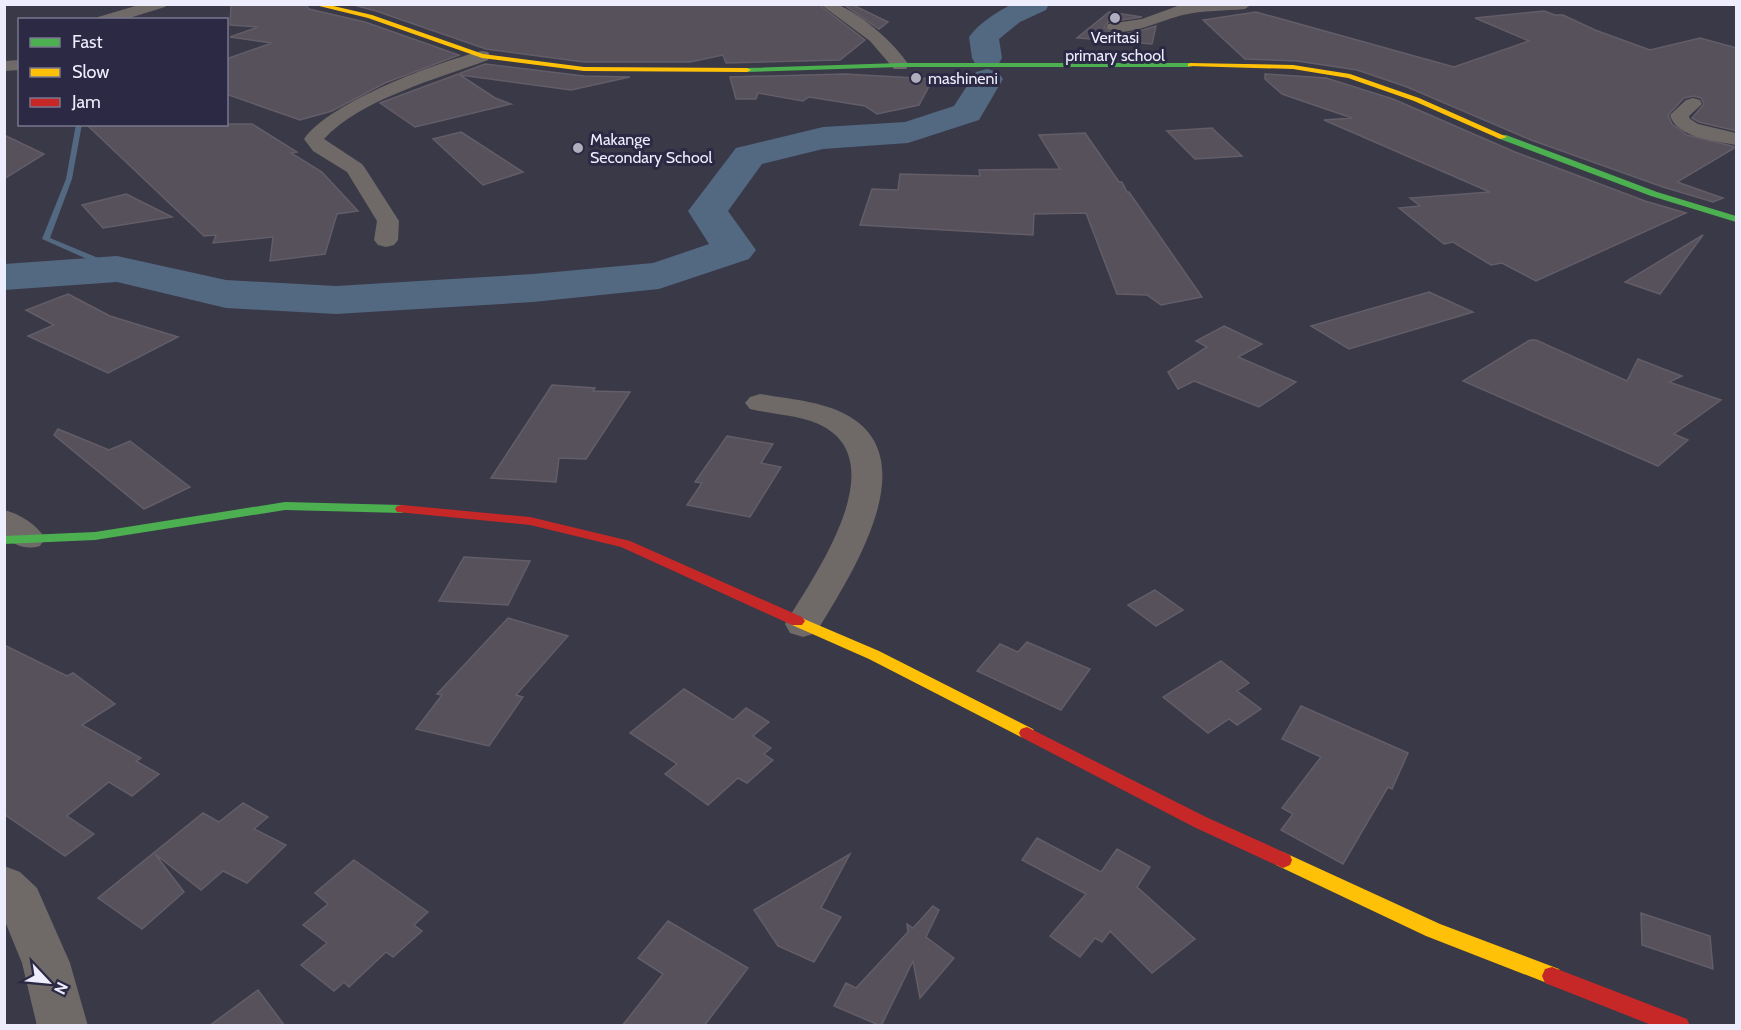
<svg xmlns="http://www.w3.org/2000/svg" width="1741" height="1030" font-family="Cabin,sans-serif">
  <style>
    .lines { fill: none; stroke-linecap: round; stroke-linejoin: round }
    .stream { fill: #536881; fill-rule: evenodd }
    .river { fill: #536881; fill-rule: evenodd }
    .building { fill: #57515c; stroke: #635d67; stroke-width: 1.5 }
    .street { fill: #6f6a67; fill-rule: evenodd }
    .fast { fill: #4caf50; fill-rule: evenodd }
    .slow { fill: #ffc107; fill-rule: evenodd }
    .jam { fill: #c62828; fill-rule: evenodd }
    .poi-dot { fill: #afaebe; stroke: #2b2943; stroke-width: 2 }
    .labels { text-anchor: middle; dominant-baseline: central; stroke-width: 6; stroke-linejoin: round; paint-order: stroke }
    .far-poi-label { font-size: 16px; fill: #eeedfe; stroke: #2b2943; text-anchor: start }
  </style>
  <rect width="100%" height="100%" fill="#3a3948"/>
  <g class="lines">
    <!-- stream -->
    <path class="stream" d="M76 124H82L72 179 50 238 120 267V271H114L42 239 66 179Z"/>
    <!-- river -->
    <path class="river" d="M1012 4H1049L1046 10 1020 22 999 39 1002 58 998 65 987 67 976 65 972 58 969 37C979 23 997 12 1012 4Z
      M987 69 998 72 1003 79 979 120 908 143 823 149 762 164 728 211 756 250 749 259 659 289 533 302 336 314 226 308 117 282 4 290V264L117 256 226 280 336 286 533 274 653 263 709 244 688 211 736 148 823 127 905 122 954 106 976 72Z"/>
  </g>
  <!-- building -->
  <path class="building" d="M231 4H305L309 9 365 22 459 55 385 83 332 111 300 120 226 94V59L272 43 230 37 258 27 230 25Z
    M350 4H818L865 40 840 60 726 63 723 55 690 62H584L486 49 376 11Z
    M843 4H851L888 22 879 29Z
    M1544 11 1555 15H1563L1595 30 1650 50 1700 38 1737 48V131L1699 122 1692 118 1704 104 1701 98 1694 96 1684 98 1668 115 1672 124 1687 135 1736 147 1677 182 1723 198 1713 202 1663 187 1531 140 1407 87 1357 70 1297 61 1245 59 1203 20 1256 12 1454 67 1529 41 1475 18Z
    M1109 12 1142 17 1108 22 1104 27 1112 33H1132L1156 26 1152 44 1077 38Z
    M485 64 584 76 630 77 571 90 460 75 495 98 511 104 415 127 380 103Z
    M845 74 933 79 919 105 877 114 865 106 809 97 803 101 758 93 756 99H736L730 77Z
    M1265 74 1326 78 1393 99 1515 152 1645 201 1686 213 1536 281 1502 263 1491 265 1453 242 1444 244 1399 208 1420 206 1410 198 1490 192 1324 120 1352 118 1282 94 1265 79Z
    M86 124H252L297 152 291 153 322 172 358 211 337 214 325 254 270 261 273 237 213 243 216 235 204 236Z
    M1212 128 1242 156 1195 159 1167 131Z
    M461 132 523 172 483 185 433 139Z
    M1085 133 1119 182H1122L1127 192H1129L1202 297 1161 305 1147 295 1117 294 1086 213 1034 214 1033 235 860 225 872 189 898 190 900 174 980 176 979 170 1060 169 1039 135Z
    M4 135 44 154 4 179Z
    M126 194 172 217 103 228 82 205Z
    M1703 235 1660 294 1625 282Z
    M1429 292 1473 312 1349 349 1311 326Z
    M68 294 110 316 178 337 108 373 28 336 54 325 26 310Z
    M1224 326 1262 344 1238 357 1296 382 1259 407 1194 381 1178 389 1168 372 1207 347 1196 341Z
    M1530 340H1536L1627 381 1638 359 1682 376 1669 382 1721 400 1674 434 1688 440 1658 466 1463 381Z
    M552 385 595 388 593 391 630 392 586 459 559 458 556 482 491 478Z
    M58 429 109 450 130 441 190 487 144 509 54 435Z
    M727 436 773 444 761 463 781 467 750 517 687 505 702 483 695 482Z
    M464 557 530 561 508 605 439 601Z
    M1155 590 1183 610 1156 626 1128 605Z
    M508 618 568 636 516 695 523 697 489 746 416 729 442 695 437 694Z
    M1027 642 1090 669 1061 710 977 671 1000 644 1018 652Z
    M4 645 67 676 73 673 115 704 82 725 141 758 136 761 159 774 132 796 109 782 67 816 94 834 65 856 4 814Z
    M1221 661 1249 683 1237 691 1261 709 1237 725 1229 719 1208 733 1163 697Z
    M684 689 733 720 746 708 769 722 753 736 771 748 764 754 773 760 747 783 738 778 708 805 665 774 677 764 630 733Z
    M1301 706 1408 753 1392 789 1388 787 1343 864 1281 830 1293 814 1282 808 1321 757 1282 739Z
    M243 803 268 817 254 829 286 845 247 883 223 871 201 890 155 854 184 892 142 929 98 898 203 813 219 822Z
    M1037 838 1101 872 1117 849 1150 867 1137 887 1195 939 1152 973 1110 931 1102 942 1095 938 1080 957 1050 936 1086 894 1022 860Z
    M850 854 821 908 841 917 814 962 778 946 754 910Z
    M354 860 428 912 414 925 422 931 393 957 386 952 349 987 344 982 334 991 301 965 327 943 303 925 328 904 315 893Z
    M933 906 939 910 926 937 954 958 920 998 913 961 881 1026 834 1006 846 983 856 988 908 932 907 924 913 928Z
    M1641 913 1710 936 1713 969 1642 945Z
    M668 921 748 968 704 1026H622L663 974 638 958Z
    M258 990 285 1026H209Z"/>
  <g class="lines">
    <!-- street -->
    <path class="street" d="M142 4H167L165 7 123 20H97L98 17Z
      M820 4C826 4 834 3 839 5 865 17 893 42 909 65L906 69H894L870 41Z
      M1183 4H1252L1245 9C1225 11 1203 10 1183 15 1167 18 1118 42 1106 27L1108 24 1142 19Z
      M482 51 488 52 490 56 488 60C439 78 359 100 324 139L362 164 365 168 399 221 398 240 394 245 386 247 378 245 374 240 377 221 347 172 313 151 304 139C330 102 437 62 482 51Z
      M20 60V70L4 71V61Z
      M1693 98 1700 100 1702 104 1689 116 1690 119 1698 124 1736 133V145C1716 141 1676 138 1670 115L1686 100Z
      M760 394C787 399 820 401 845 414 930 458 848 579 816 633L803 637 790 633 785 624C812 579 892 468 826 428 805 415 774 415 750 409L745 403 750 397Z
      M4 510C20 514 36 524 45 538L40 546C25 550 17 546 4 537Z
      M4 866 20 872 37 888 70 963 88 1026H37L22 963 4 919Z"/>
    <!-- fast -->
    <path class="fast" d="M900 63H1190L1194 65 1190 67H900L747 72 743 70 747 68Z
      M1500 135H1506L1657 192 1736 216V222L1651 196 1500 139Z
      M285 502 402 505 409 509 402 513 285 510 95 540 4 544V536L95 532Z"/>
    <!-- slow -->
    <path class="slow" d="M311 4H325L372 15 483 54 584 67 747 68 751 70 747 72 584 71 482 58 368 18Z
      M1190 63 1293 65 1350 74 1419 98 1507 137 1500 139 1414 101 1348 78 1293 69 1188 66V64Z
      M797 616 879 651 1033 729 1035 733 1033 737 1027 739 1021 737 869 659 792 625 789 621 792 617Z
      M1283 852 1440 924 1559 969 1562 976 1559 983 1552 985 1426 936 1276 865 1274 860 1276 855Z"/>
    <!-- jam -->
    <path class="jam" d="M402 505 530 517 630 541 802 617 805 621 802 625H792L621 547 530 525 397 512 395 509 397 506Z
      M1027 727 1206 817 1290 855 1292 860 1290 865 1283 868 1276 865 1194 827 1021 737 1019 733 1021 729Z
      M1552 967 1687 1019 1690 1026H1654L1545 983 1542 976 1545 969Z"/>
  </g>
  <!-- markers -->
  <g class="poi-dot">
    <circle cx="1115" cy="18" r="6"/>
    <circle cx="916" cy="78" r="6"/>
    <circle cx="578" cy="148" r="6"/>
  </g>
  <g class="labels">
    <!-- far-poi labels -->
    <g class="far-poi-label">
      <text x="1115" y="37" text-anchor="middle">Veritasi<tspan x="1115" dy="18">primary school</tspan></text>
      <text x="928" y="78">mashineni</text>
      <text x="590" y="139">Makange<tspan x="590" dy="18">Secondary School</tspan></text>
    </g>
  </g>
  <!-- border -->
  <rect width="1741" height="1030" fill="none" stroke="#eeedfe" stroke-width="12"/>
  <!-- legend -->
  <rect x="18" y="18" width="210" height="108" fill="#2b2943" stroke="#79778e" stroke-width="1.5"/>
  <rect x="30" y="38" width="30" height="9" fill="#4caf50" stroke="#79778e" stroke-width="1.5"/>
  <text x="72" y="48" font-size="18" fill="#eeedfe">Fast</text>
  <rect x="30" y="68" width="30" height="9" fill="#ffc107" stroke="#79778e" stroke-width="1.5"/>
  <text x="72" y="78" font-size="18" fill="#eeedfe">Slow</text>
  <rect x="30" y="98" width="30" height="9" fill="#c62828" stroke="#79778e" stroke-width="1.5"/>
  <text x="72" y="108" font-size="18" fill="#eeedfe">Jam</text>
  <!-- north arrow -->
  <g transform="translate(48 982) rotate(116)" stroke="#2b2943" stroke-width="4.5" paint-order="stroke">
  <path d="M0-4.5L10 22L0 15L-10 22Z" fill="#eeedfe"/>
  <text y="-9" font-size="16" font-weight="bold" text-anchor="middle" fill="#eeedfe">N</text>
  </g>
</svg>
